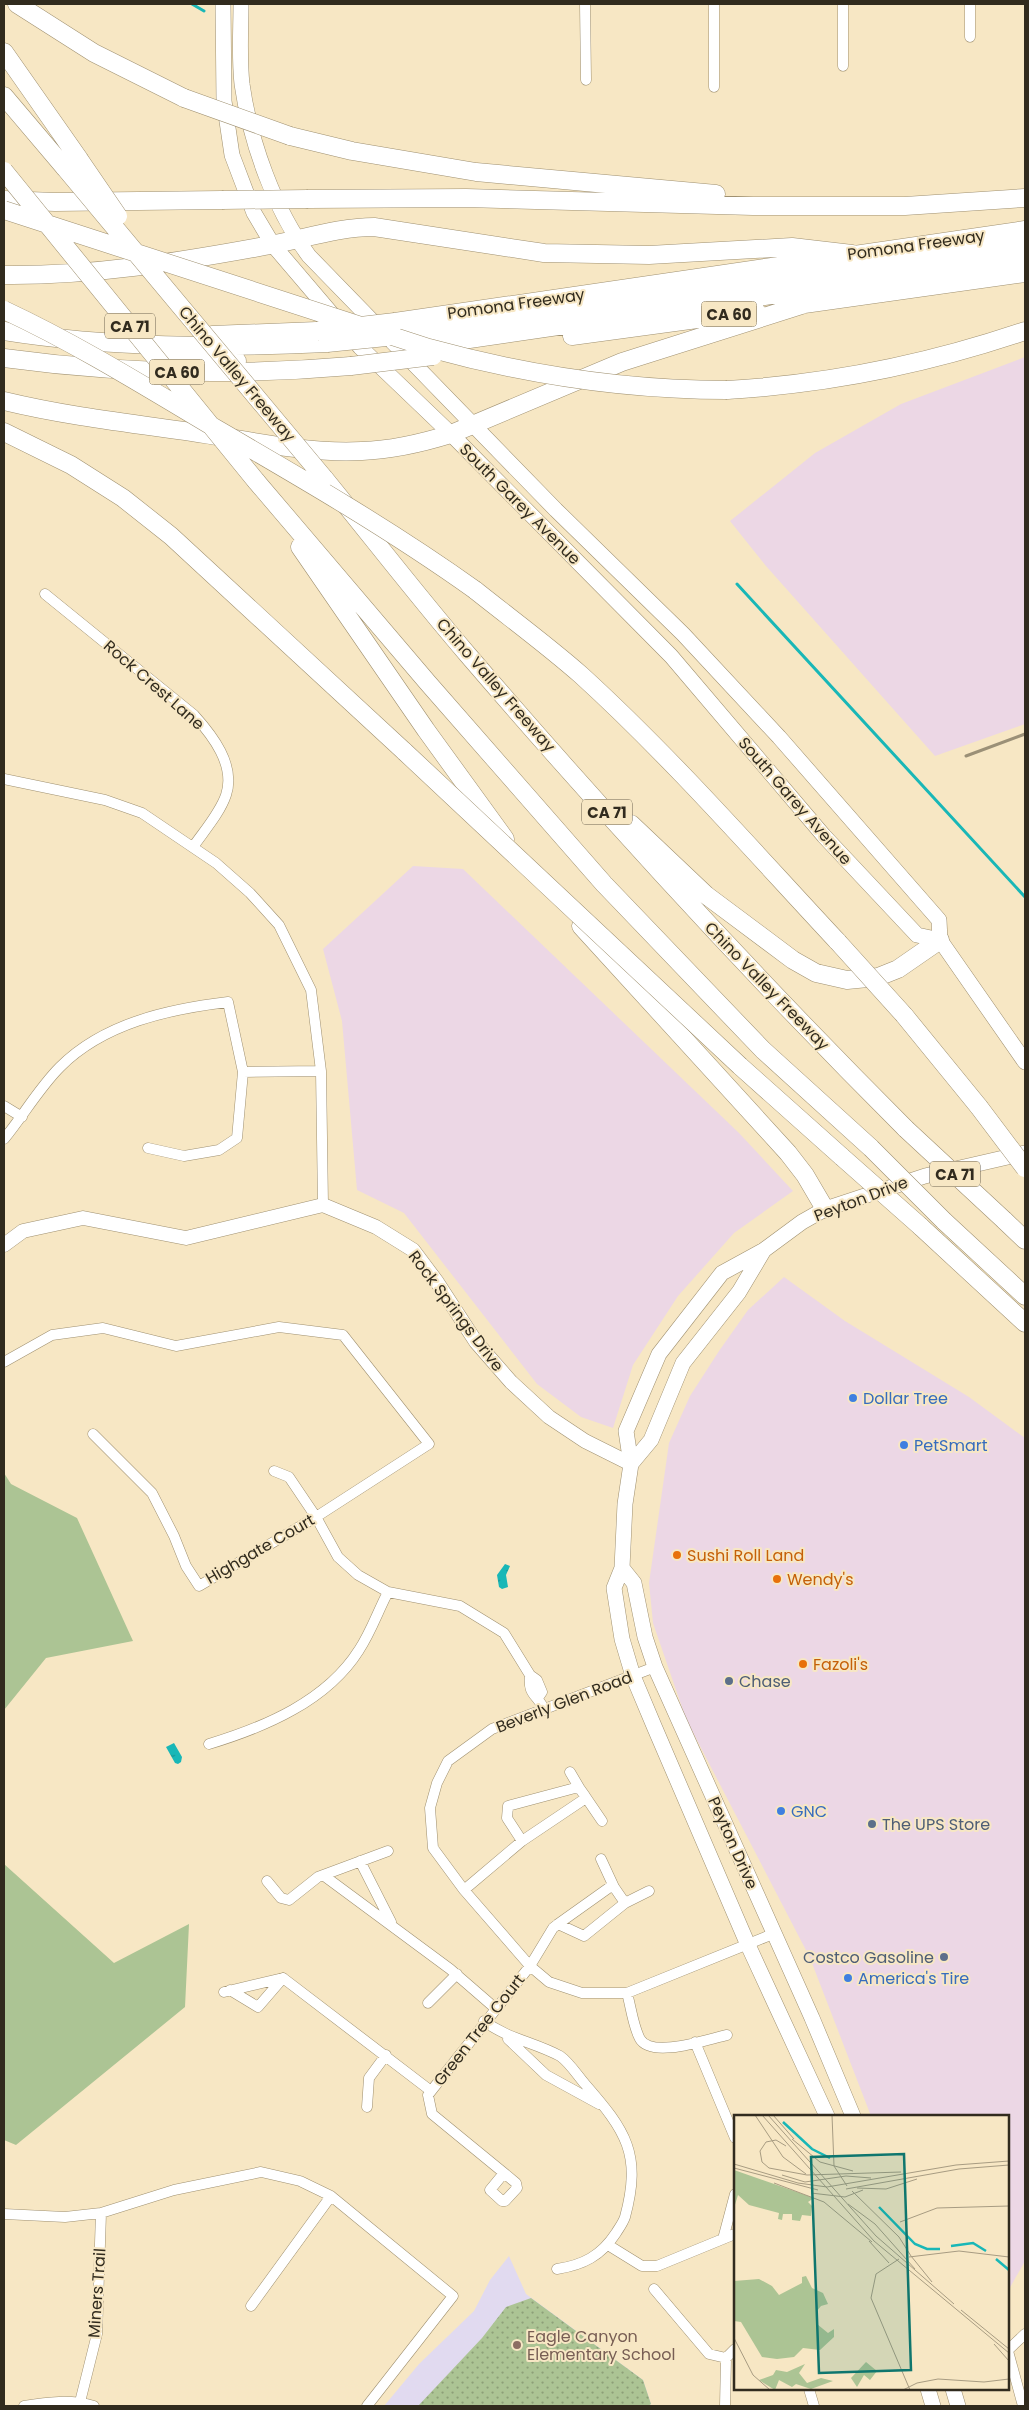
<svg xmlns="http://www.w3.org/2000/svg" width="1029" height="2410" font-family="Poppins,sans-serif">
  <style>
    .commercial { fill: #ecd7e5 }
    .education { fill: #e1daf0 }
    .grass { fill: #acc494 }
    .park { fill: url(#park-dots) }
    .water { fill: url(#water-ripples) }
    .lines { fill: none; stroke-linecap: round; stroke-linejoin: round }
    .stream { stroke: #19b7b7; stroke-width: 3 }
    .street-casing { stroke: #9f9070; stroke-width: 11 }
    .secondary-casing { stroke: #9f9070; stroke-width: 15 }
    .primary-casing { stroke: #9f9070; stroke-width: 16 }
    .highway-casing { stroke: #9f9070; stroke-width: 19 }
    .street { stroke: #fff; stroke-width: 10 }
    .secondary { stroke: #fff; stroke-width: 14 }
    .primary { stroke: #fff; stroke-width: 15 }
    .highway { stroke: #fff; stroke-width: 18 }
    .rail { stroke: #9b9077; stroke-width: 3 }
    .highway-bridge-casing { stroke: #9f9070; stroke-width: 19; stroke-linecap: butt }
    .highway-bridge { stroke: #fff; stroke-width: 18 }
    .shop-dot { fill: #3f7fe0; stroke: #f7e7c4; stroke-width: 2 }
    .food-dot { fill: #e8710a; stroke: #f7e7c4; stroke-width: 2 }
    .service-dot { fill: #5c6f8a; stroke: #f7e7c4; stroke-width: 2 }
    .education-dot { fill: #8d6e63; stroke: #f7e7c4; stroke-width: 2 }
    .labels { text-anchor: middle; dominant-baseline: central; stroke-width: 4; stroke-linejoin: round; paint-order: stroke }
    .shield { fill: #f7e7c4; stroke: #6c6350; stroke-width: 1 }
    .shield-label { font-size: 15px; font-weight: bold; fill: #312b1e }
    .street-label { font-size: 16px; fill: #312b1e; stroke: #f7e7c4 }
    .shop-label { font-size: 16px; fill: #366cbe; stroke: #f7e7c4; text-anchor: start }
    .food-label { font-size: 16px; fill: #c56008; stroke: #f7e7c4; text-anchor: start }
    .service-label { font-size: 16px; fill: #4e5e75; stroke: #f7e7c4; text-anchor: start }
    .education-label { font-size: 16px; fill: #785e54; stroke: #f7e7c4; text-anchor: start }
    .inset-river { fill: none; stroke: #19b7b7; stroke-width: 2.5 }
    .inset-road { fill: none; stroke: #a89c82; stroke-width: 1 }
    .view { fill: #0f766e; fill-opacity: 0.15; stroke: #0f766e; stroke-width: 2.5 }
    .inset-edge { fill: none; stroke: #312b1e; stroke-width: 2.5 }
  </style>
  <defs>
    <pattern id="park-dots" width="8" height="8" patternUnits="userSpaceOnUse" patternTransform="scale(1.25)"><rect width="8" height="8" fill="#acc494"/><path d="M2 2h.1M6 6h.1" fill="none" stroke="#8d9f78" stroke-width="1.8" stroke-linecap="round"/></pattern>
    <pattern id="water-ripples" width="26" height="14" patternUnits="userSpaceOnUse" patternTransform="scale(1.25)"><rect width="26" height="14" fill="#19b7b7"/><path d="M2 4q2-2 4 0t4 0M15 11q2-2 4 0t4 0" fill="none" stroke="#179594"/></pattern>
  </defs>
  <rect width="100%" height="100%" fill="#f7e7c4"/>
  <!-- commercial -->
  <path class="commercial" d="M1025 357V724L935 756 766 566 730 521 815 453 901 404Z
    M413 866 463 869 739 1133 793 1191 734 1233 678 1296 633 1365 613 1428 581 1417 537 1384 404 1213 357 1190 342 1021 323 949Z
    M784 1277 845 1321 969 1397 1025 1438V2261L1008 2291V2116H871L810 1958 686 1719 653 1623 649 1583 669 1443 690 1396 719 1351 748 1310Z"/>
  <!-- education -->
  <path class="education" d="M509 2256 526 2294 643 2380 651 2404 648 2406H384L419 2364 474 2311 490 2280Z"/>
  <!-- grass -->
  <path class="grass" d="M4 1473 11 1484 77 1518 133 1641 46 1658 4 1710Z
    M4 1864 114 1963 189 1924 185 2007 16 2145 4 2140Z"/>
  <!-- park -->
  <path class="park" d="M531 2298 643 2380 651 2404 648 2406H418L482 2338 506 2307Z"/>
  <!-- water -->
  <path class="water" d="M505 1564 510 1566 506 1575 508 1587 502 1589 499 1587 497 1575Z
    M174 1743 182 1757 181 1762 178 1764 175 1763 166 1747Z"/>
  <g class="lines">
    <!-- stream -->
    <path class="stream" d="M192 4 204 11
      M737 584 1025 897"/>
    <!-- street casing -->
    <g class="street-casing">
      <path id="street" d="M585 4 586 80
        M714 4V87
        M843 4V66
        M970 37V4
        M45 594 194 715C212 735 236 765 226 795 220 813 204 831 193 847
        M4 779 105 800 142 813 216 863 250 893 279 925 311 990 321 1071 323 1205
        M243 1072 321 1071
        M4 1106 22 1117
        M4 1139C23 1116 39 1088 60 1067 104 1023 169 1009 228 1002L243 1072 237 1138 219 1150 184 1156 148 1148
        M4 1362 52 1335 103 1328 176 1346 279 1327 343 1335 429 1444 316 1517 199 1586 186 1566 174 1536 152 1493 93 1434
        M274 1471 289 1477 316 1517 338 1557 358 1575 388 1592 460 1606 504 1633 530 1675 537 1680 542 1692 538 1698
        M655 1667 492 1729 448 1761 437 1783 430 1808 433 1848 464 1890 530 1966 549 1982 582 1993H627L773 1934
        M530 1675C528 1696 536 1693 545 1710
        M209 1744C265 1727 327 1701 359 1650 371 1632 378 1611 388 1592
        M570 1772 580 1789
        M585 1796 602 1821
        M601 1859 614 1887
        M360 1861 391 1922
        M323 1875 450 1969 495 2008
        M267 1881 281 1898 289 1900 318 1877 388 1851
        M464 1890 522 1841 583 1800 585 1796 580 1789 575 1788 508 1806 507 1818 522 1841
        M625 1903 649 1891
        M230 1990 258 2007 283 1978
        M224 1992 283 1978 431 2091
        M627 1993C631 2007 633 2026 640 2039 652 2059 708 2039 727 2035
        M428 2003 457 1974
        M484 2021C508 2039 534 2042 560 2056 569 2062 578 2076 585 2084 626 2131 642 2154 625 2217 623 2223 619 2228 616 2233 601 2256 583 2265 557 2269
        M508 2039 546 2075 599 2104
        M695 2042 735 2138
        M367 2107 369 2078 386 2055
        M504 2173 490 2190 502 2201H505L517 2188 516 2183 504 2173 432 2114 428 2095 530 1966 553 1928 558 1924 610 1887H614L625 1903 584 1936 558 1924
        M4 2214 65 2217 101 2213 174 2190 261 2172 300 2181 331 2196 453 2296 367 2406
        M723 2239 735 2194
        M608 2245 642 2266H657L735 2234
        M654 2289 709 2354 726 2358 725 2406
        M251 2306 331 2196
        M1008 2350 1025 2334
        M1008 2351 1023 2406
        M726 2358 735 2349
        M809 2389 814 2406
        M80 2402 97 2334 101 2213
        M24 2406C47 2402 71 2399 94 2406"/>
    </g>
    <!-- secondary casing -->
    <g class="secondary-casing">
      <path id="secondary" d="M4 1245 23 1231 83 1218 186 1238 323 1205 376 1227 413 1250 437 1282 476 1342 511 1382 549 1417 585 1441 631 1464"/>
    </g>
    <!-- primary casing -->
    <g class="primary-casing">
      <path id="primary" d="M223 4 224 101 232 155 254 213 273 245 360 347 451 434 671 656 824 836 917 935 940 940
        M241 4C241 30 239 57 242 84 250 141 274 209 309 256L556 510 683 634 779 737 939 920 940 940 1025 1062
        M631 1464 651 1440 683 1363 739 1292 764 1250
        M622 1568 634 1583 645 1637 655 1667 812 2018 853 2116
        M827 2116 748 1945 654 1726 633 1676 622 1639 614 1588 622 1568 625 1504 631 1464 626 1431 659 1354 722 1273 764 1250 802 1222 825 1209 925 1176 1025 1153
        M928 2389 933 2406
        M953 2389 958 2406"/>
    </g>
    <!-- highway casing -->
    <g class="highway-casing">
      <path id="highway" d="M17 4 94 53 184 98
        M4 52 79 159
        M4 96 65 168
        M290 136 352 151 476 172 716 194
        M308 199 466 198 753 206H905L1025 198
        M4 200 55 202 222 200
        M4 275C92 276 178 262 265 246 301 240 338 227 374 227L544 253 649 255 792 247 852 254
        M797 305 1025 273
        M395 322 1025 230
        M4 331C111 348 219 348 327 343
        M409 334 1025 244
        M212 335 317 331
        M572 336 756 311
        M421 346 1025 258
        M4 358C120 374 235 376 351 366
        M166 360 237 361
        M727 390C830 384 928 364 1025 331
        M4 401C66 416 128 423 192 432 247 440 305 454 362 451 392 450 422 443 451 434L622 362 808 303
        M4 432 71 465 123 498 171 536 405 752
        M324 478C372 537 419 598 468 655 609 819 754 977 906 1129
        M256 481 428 683 604 884 763 1050 871 1148
        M300 547 426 730 505 839
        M475 590C510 618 547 645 581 675 672 758 754 852 838 942
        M631 824 706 895 793 960 816 973 847 980 878 977 898 969 940 940
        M581 926 788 1153 805 1175 825 1209
        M904 1015 979 1107
        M740 1066 842 1157
        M1004 1220 1025 1240
        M944 1221 1025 1296
        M920 1226 1025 1323"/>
    </g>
    <!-- street -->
    <use href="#street" class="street"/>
    <!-- secondary -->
    <use href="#secondary" class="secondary"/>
    <!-- primary -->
    <use href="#primary" class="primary"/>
    <!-- highway -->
    <use href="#highway" class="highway"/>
    <!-- rail -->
    <path class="rail" d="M966 756 1025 734"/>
    <!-- highway-bridge casing -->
    <g class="highway-bridge-casing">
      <path id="highway-bridge" d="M184 98 290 136
        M79 159 118 216
        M65 168 324 478
        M4 171 256 481
        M222 200 308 199
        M4 210 429 348C527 375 625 390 727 390
        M4 310C77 344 146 387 215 428 303 479 391 530 475 590
        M317 331 395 322
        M327 343 386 337
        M351 366 433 356
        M405 752 740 1066
        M838 942 904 1015
        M979 1107 1025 1168
        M906 1129 1004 1220
        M871 1148 944 1221
        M842 1157 920 1226"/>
    </g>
    <!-- highway-bridge -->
    <use href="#highway-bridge" class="highway-bridge"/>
  </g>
  <!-- markers -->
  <g class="shop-dot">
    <circle cx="853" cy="1398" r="5"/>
    <circle cx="904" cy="1445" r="5"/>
    <circle cx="781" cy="1811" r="5"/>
    <circle cx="848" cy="1978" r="5"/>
  </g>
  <g class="food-dot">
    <circle cx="677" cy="1555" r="5"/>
    <circle cx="777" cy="1579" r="5"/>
    <circle cx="803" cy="1664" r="5"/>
  </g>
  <g class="service-dot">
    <circle cx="729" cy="1681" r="5"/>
    <circle cx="872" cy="1824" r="5"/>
    <circle cx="944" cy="1957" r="5"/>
  </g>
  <circle class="education-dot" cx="517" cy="2345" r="5"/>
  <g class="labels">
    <!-- shield labels -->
    <g class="shield">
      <rect x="701.5" y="301.5" width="55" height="25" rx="4"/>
      <rect x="105" y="313.5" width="50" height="25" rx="4"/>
      <rect x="149.5" y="359.5" width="55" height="25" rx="4"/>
      <rect x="582" y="799.5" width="50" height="25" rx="4"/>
      <rect x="930" y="1161.5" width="50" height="25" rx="4"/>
    </g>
    <g class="shield-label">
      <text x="729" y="314">CA 60</text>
      <text x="130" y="326">CA 71</text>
      <text x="177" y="372">CA 60</text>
      <text x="607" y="812">CA 71</text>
      <text x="955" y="1174">CA 71</text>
    </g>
    <!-- street labels -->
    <g class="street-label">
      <text transform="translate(916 245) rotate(-8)">Pomona Freeway</text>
      <text transform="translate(516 304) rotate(-8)">Pomona Freeway</text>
      <text transform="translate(237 374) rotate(50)">Chino Valley Freeway</text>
      <text transform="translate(520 504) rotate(45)">South Garey Avenue</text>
      <text transform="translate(154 685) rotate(41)">Rock Crest Lane</text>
      <text transform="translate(496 685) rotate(49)">Chino Valley Freeway</text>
      <text transform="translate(795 801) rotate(49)">South Garey Avenue</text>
      <text transform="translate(767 986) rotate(46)">Chino Valley Freeway</text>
      <text transform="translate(861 1199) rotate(-21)">Peyton Drive</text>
      <text transform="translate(456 1311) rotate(53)">Rock Springs Drive</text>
      <text transform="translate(260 1549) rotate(-30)">Highgate Court</text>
      <text transform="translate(564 1702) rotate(-21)">Beverly Glen Road</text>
      <text transform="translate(733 1843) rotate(66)">Peyton Drive</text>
      <text transform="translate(479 2030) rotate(-52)">Green Tree Court</text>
      <text transform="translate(97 2293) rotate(-86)">Miners Trail</text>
    </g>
    <!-- shop labels -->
    <g class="shop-label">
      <text x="863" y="1398">Dollar Tree</text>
      <text x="914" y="1445">PetSmart</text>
      <text x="791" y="1811">GNC</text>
      <text x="858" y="1978">America's Tire</text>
    </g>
    <!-- food labels -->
    <g class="food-label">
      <text x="687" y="1555">Sushi Roll Land</text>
      <text x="787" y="1579">Wendy's</text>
      <text x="813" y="1664">Fazoli's</text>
    </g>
    <!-- service labels -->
    <g class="service-label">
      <text x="739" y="1681">Chase</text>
      <text x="882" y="1824">The UPS Store</text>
      <text x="934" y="1957" text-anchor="end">Costco Gasoline</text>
    </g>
    <!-- education labels -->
    <g class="education-label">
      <text x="527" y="2336">Eagle Canyon<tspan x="527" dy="18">Elementary School</tspan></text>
    </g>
  </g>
  <!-- overview -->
  <g transform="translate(734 2115)">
    <rect width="275" height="275" fill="#f7e7c4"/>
    <path d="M0 55 80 83 74 87 78 91 77 101 68 100 66 106 58 105V99H49L48 105 44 104 45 98 15 90 4 80 0 93ZM72 161 78 173 89 178 94 189 87 191 82 197 83 209 94 218 100 214V222L86 235 69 233 60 242 43 244 28 242 7 207 0 206V166L25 164 38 171 45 180 68 168V162ZM71 249 65 258 73 268 87 263 99 266 77 274 62 269 58 272 45 265 41 275 25 265 39 260 42 255 53 257Z" fill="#acc494"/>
    <path d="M132 247 143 256 136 265 130 260 123 272 117 263Z" fill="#acc494"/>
    <path class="inset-river" d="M49 7 78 34 96 43M145 92 181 129 193 134H206M217 131 239 128 252 136M262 144 275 155"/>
    <path class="inset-road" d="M21 0 49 42 72 59M28 0 140 126 275 238M34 0 142 121 220 189M39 0 60 24M98 0 100 51 113 71M58 24 86 47 119 56M52 31 42 25 32 27 26 36 28 47 35 53 73 60 167 57M0 49 64 68 93 72 222 50 275 46M0 53 84 75M48 60 71 67M71 67 112 61 137 63M40 68 90 87 138 127M123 73 152 74 183 64M112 74 225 54 275 50M118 76 165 122 177 141M77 78 111 82 129 75M114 89 141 109 181 154M166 107 203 93 275 91M135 126 155 148M177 141 198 167M175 142 225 136 275 142M165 144 142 159 137 183 176 275M227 195 275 234M0 223 19 260 36 275M260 229 275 246M169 275 183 268 204 264 250 267 275 264"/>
    <path class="view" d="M170 39 177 255 85 258 77 42Z"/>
    <rect width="275" height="275" class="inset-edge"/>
  </g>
  <!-- border -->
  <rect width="1029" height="2410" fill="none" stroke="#312b1e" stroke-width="10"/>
</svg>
